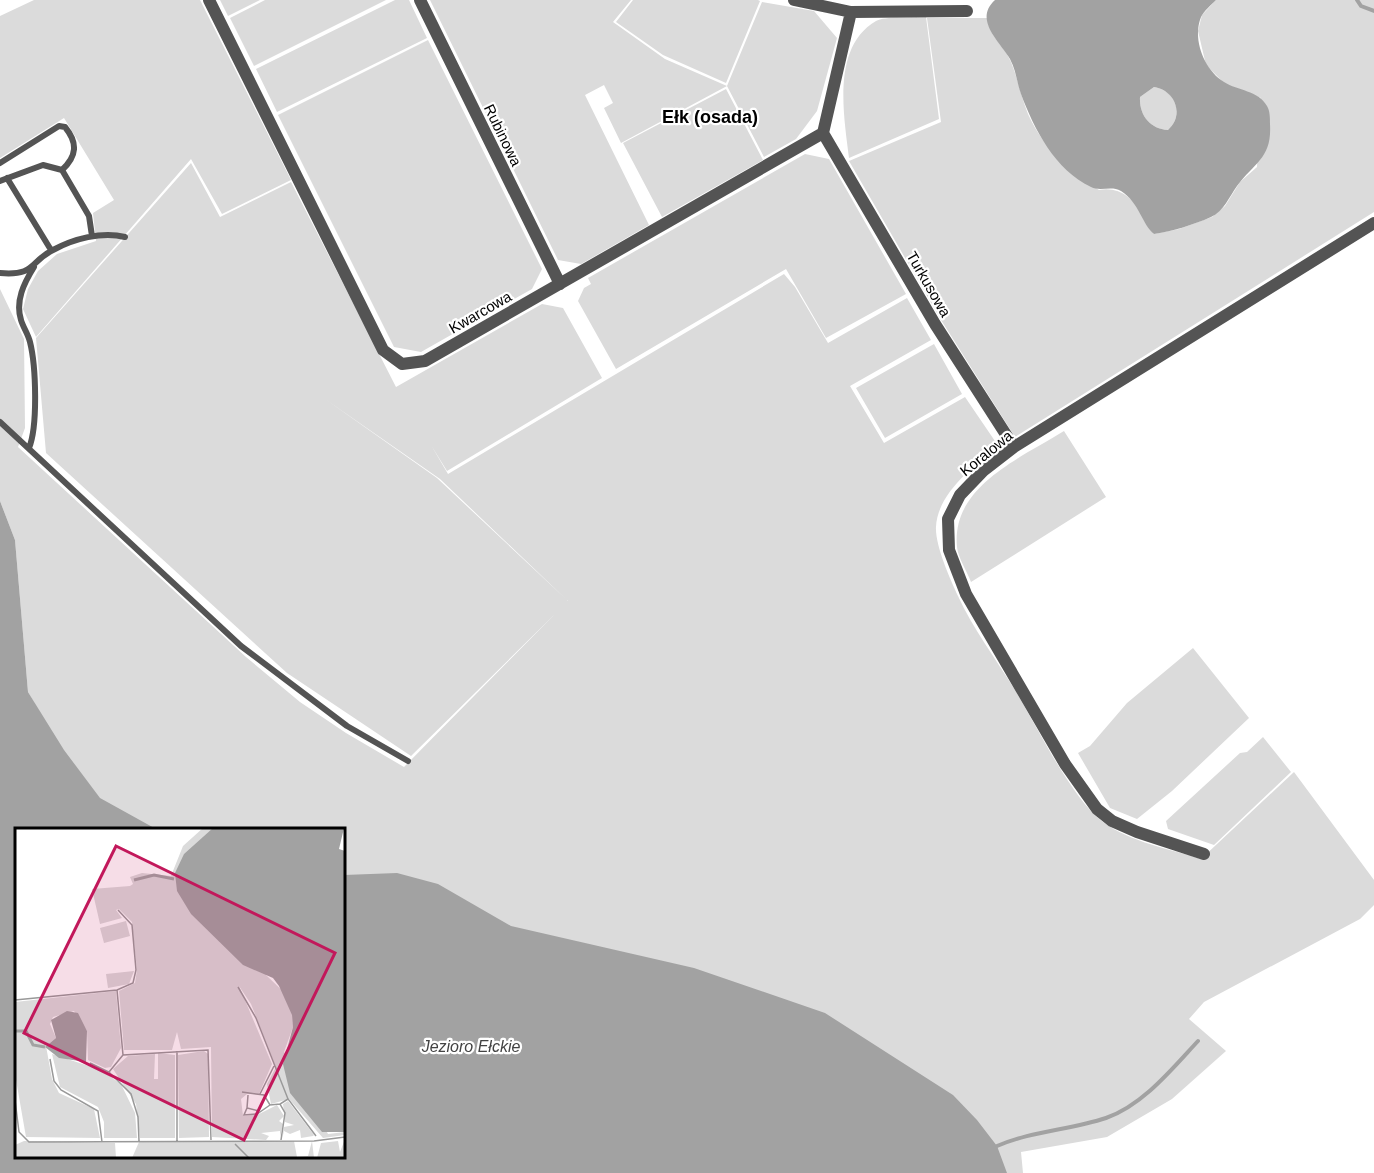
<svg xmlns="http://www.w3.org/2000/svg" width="1374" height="1173" font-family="Arial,sans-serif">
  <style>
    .green { fill: #dbdbdb; fill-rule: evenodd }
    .water { fill: #a2a2a2; fill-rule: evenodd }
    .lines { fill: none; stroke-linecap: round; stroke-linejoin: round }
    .stream { stroke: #a2a2a2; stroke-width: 4 }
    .lane { stroke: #545454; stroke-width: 6 }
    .street { stroke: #545454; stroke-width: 12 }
    .labels { text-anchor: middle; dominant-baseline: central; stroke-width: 4.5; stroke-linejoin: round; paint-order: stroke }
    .street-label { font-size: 15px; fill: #000; stroke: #fff }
    .water-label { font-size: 16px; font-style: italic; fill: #434343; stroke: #fff }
    .quarter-label { font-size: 18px; font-weight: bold; fill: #000; stroke: #fff }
    .inset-river { fill: none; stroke: #a2a2a2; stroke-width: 3 }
    .inset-road { fill: none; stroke: #999; stroke-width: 1.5 }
    .view { fill: #c2185b; fill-opacity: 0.15; stroke: #c2185b; stroke-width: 3 }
    .inset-edge { fill: none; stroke: #000; stroke-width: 3 }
  </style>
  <rect width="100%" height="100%" fill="#fff"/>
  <!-- green -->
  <path class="green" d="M34 0H200L291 180 222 214 191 159 36 337 23 309 28 289 38 271 57 254 96 241 93 213 114 200 64 118 0 158V16Z
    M220 0H260L228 16Z
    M265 0H386L254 66 230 18Z
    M395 0H409L427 38 277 112 256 69Z
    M430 0H631L613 22 665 59 727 86 762 2 814 11 837 38 817 111 796 139 764 157 727 86 621 143 604 108 613 103 604 85 585 95 649 225 581 264 558 260Z
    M633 0H758L760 1 726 83 663 55 616 22Z
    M1216 0H1374V212L1015 437 941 320 849 161 941 122 927 18H987C990 38 1004 45 1011 62 1018 79 1021 97 1028 114 1045 151 1067 167 1099 190 1119 186 1135 199 1145 217 1148 224 1147 229 1154 234L1179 229 1212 217 1225 206 1240 182 1257 167 1261 98 1225 84 1206 65 1198 31 1202 15Z
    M926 17 939 119 849 158C844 116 831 47 876 21 884 16 915 18 926 17Z
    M428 40 542 269 532 289 421 352 394 347 278 115Z
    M1154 87C1175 90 1185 114 1168 130 1150 129 1139 115 1140 97Z
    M726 89 763 160 662 217 623 143Z
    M805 154 829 159 906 294 826 338 786 269 616 369 578 301 584 288 591 284 588 278Z
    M191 163 220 217 291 182 396 387 542 304 563 308 602 378 447 471 431 445 448 474 784 274 795 287 828 343 907 298 931 340 850 386 884 443 965 397 999 447C975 464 937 494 936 527 935 545 950 579 958 596 973 629 996 659 1015 690 1037 726 1071 798 1103 822 1130 842 1170 849 1201 859L1294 772 1374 880V905L1360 919 1204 1002 1189 1019 1226 1051 1172 1099 1107 1137 1021 1152 1023 1173H988L680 980 344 875V830L108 829 28 692 15 540 0 501V289L24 339 25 428 18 447 246 657 300 702 346 733 404 767 555 614 411 756 287 673 46 453 36 338ZM325 399 440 479 568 601 437 478Z
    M934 344 962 394 885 438 856 388Z
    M1064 431 1106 497 971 582C967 571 958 558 957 547 951 486 1021 458 1064 431Z
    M1193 648 1249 718 1172 791 1137 819 1110 808 1078 753 1090 746 1127 703Z
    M1263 737 1291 772 1214 845 1168 829 1166 821 1240 753 1247 752Z"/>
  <!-- water -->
  <path class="water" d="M995 0H1216C1211 5 1204 11 1201 17 1192 39 1204 70 1224 82 1238 91 1258 90 1267 106 1270 111 1270 118 1270 124 1272 158 1255 162 1237 186 1229 197 1224 211 1211 217 1193 225 1173 231 1154 234 1143 226 1139 202 1121 191 1111 185 1101 192 1091 187 1055 170 1034 129 1021 94 1017 83 1016 70 1010 59 1000 42 973 20 995 0ZM1154 87C1175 90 1185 115 1168 130 1150 129 1139 115 1140 97Z
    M0 501 15 540 28 692 64 750 100 798 156 829 16 830V1156H344V875L397 873 438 884 511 926 694 968 825 1013 953 1095 977 1120 997 1146 1007 1173H0Z"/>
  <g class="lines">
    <!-- stream -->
    <path class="stream" d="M1357 0 1361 6 1374 11
      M997 1146C1031 1131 1070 1130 1106 1118 1143 1105 1172 1069 1198 1041"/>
    <!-- lane -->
    <path class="lane" d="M0 163 59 126 65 127C78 143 77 156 62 170
      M7 178 51 250
      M0 181 43 165 62 170 89 216 92 236
      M0 273C36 276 29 262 53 250 73 239 102 231 125 237
      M0 422 241 646 347 726 408 761
      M29 448C38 426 36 366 30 342 28 334 23 327 21 320 15 301 24 283 34 267"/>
    <!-- street -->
    <path class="street" d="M209 0 383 350 402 364 425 361 823 133 851 12
      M420 0 560 284
      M794 0 851 12 967 11
      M823 133 935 324 1014 447
      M1204 854 1137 832 1112 821 1097 809 1065 764 966 594 949 550 948 519 960 495 983 471 1014 447 1374 223"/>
  </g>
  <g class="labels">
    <!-- street labels -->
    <g class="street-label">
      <text transform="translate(503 135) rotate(64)">Rubinowa</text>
      <text transform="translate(929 284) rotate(60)">Turkusowa</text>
      <text transform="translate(480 312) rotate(-30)">Kwarcowa</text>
      <text transform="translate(986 453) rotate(-39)">Koralowa</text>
    </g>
    <!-- water labels -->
    <g class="water-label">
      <text x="471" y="1046">Jezioro Ełckie</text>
    </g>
    <!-- quarter labels -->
    <g class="quarter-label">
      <text x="710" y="117">Ełk (osada)</text>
    </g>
  </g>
  <!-- overview -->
  <g transform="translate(15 828)">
    <rect width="330" height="330" fill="#fff"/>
    <path d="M188 0H205L251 147 277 172 278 199 269 224 313 306 330 304V307L308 310 274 271 256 276 252 256 261 239 236 176 224 158 257 236 244 266H232L226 271 228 288 244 286 262 277 269 288 264 293 268 296 265 309V303L246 305 254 308 251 312 197 309 196 219 166 221 162 204 157 222H109L104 163 120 155 122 142 117 94 104 81 101 82 107 90 85 96 77 61 115 58 118 56 115 49 127 45 156 48 168 18ZM111 93 115 108 89 115 85 100ZM119 143 114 156 93 160 91 146ZM101 163 106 220 96 239 90 240 73 232 72 203 59 183 38 189 35 196 41 210 31 218 37 251 44 265 79 281 85 310 11 309 0 246V174ZM189 223 193 226 194 309 164 310 163 227ZM143 225 160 227V310H125L121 276 98 241 113 228 140 226 139 251H143ZM37 226 86 242 106 256 120 285 122 310H89V294L83 279 45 259ZM273 273 299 307 298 308 286 310 285 302 275 306 269 303 267 311 269 299 279 297 270 294 268 276ZM330 311V330H302L306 315 323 313 325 324ZM9 313 100 315 101 330H0V317ZM279 313 282 329 293 328 297 313 299 330H117L124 314Z" fill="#dbdbdb"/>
    <path d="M198 0H329L324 21 330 23V304H307L275 265 268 236 278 199 277 187 264 158 258 150 228 137 176 86 162 63 160 45 169 26ZM52 183 63 185 72 203 71 234 44 230 30 219 41 210 36 192Z" fill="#a2a2a2"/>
    <path class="inset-river" d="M119 52 139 47 159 51M0 203H11L18 217 30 219"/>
    <path class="inset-road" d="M223 159 241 190 273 271 301 308M102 162 108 227M0 172 102 162 118 155 121 142 117 97 103 82M162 223V313M35 231 39 253 46 262 83 283 87 314M75 235 94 244 116 266 123 289 124 313M94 244 108 227 193 222 196 312M227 264 249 267 255 277 265 276M245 266 259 238M233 267 232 280 244 283M0 272 4 304 14 314 299 313M232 280 229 287 242 286 255 277M266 312 270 285 265 276 273 271M299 313 330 309M220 316 234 330"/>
    <path class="view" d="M101 18 320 125 229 312 9 205Z"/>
    <rect width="330" height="330" class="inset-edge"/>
  </g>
</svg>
